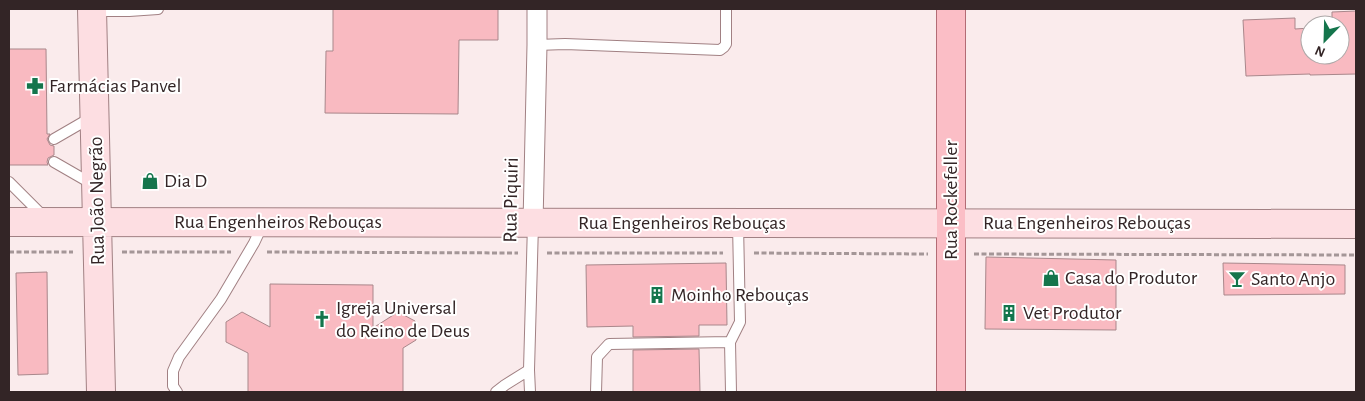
<svg xmlns="http://www.w3.org/2000/svg" width="1365" height="401" font-family="'Alegreya Sans',sans-serif">
  <style>
    .building { fill: #f9bac1; stroke: #a9878b }
    .lines { fill: none; stroke-linecap: round; stroke-linejoin: round }
    .lane-casing { stroke: #a18083; stroke-width: 12 }
    .street-casing { stroke: #a18083; stroke-width: 21 }
    .secondary-casing { stroke: #a18083; stroke-width: 30 }
    .primary-casing { stroke: #b36c75; stroke-width: 30 }
    .path { stroke: #a49697; stroke-width: 3; stroke-dasharray: 5 2.5; stroke-linecap: butt }
    .lane { stroke: #fff; stroke-width: 10 }
    .street { stroke: #fff; stroke-width: 19 }
    .secondary { stroke: #fddee2; stroke-width: 28 }
    .primary { stroke: #fbbec6; stroke-width: 28 }
    .labels { text-anchor: middle; dominant-baseline: central; stroke-width: 4; stroke-linejoin: round; paint-order: stroke }
    .poi-label { font-size: 20px; fill: #332526; stroke: #fff; text-anchor: start }
    .street-label { font-size: 20px; fill: #332526; stroke: #fff }
  </style>
  <rect width="100%" height="100%" fill="#faebec"/>
  <!-- building -->
  <path class="building" d="M333 9H498V40H459L458 114 325 113 326 51H333Z
    M1356 11V74L1310 75V74L1246 76 1243 20 1295 18V29L1310 28V55H1340V25H1332V12Z
    M9 49H46L47 134H50L47 139 50 145 54 146V155L48 158 47 162 48 165H9Z
    M986 257 1116 260V330L985 329Z
    M726 263 727 325H699V336L633 337V326L587 327 586 265Z
    M1223 263 1345 265V294L1224 295Z
    M47 272 48 374 18 375 16 273Z
    M270 284 373 285V328L398 312 415 321 416 340 403 348V392H248V353L226 342V322L242 312 270 327Z
    M699 349 700 392H633V350Z"/>
  <g class="lines">
    <!-- lane casing -->
    <g class="lane-casing">
      <path id="lane" d="M94 11H129L158 9
        M537 45 565 44 720 50 724 47 726 44V9
        M54 139 92 117
        M54 162 94 185
        M9 182 45 218
        M177 392 173 386V371L179 357 221 299 254 243 262 226
        M496 392 505 385 529 370
        M530 392 529 370 533 224
        M596 392 597 357 609 344 730 342
        M731 392 730 342 740 322 738 224"/>
    </g>
    <!-- street casing -->
    <g class="street-casing">
      <path id="street" d="M533 223 537 45V9"/>
    </g>
    <!-- secondary casing -->
    <g class="secondary-casing">
      <path id="secondary" d="M92 9 101 392
        M9 222 1356 224"/>
    </g>
    <!-- primary casing -->
    <g class="primary-casing">
      <path id="primary" d="M951 9V392"/>
    </g>
    <!-- path -->
    <path class="path" d="M9 252H73
      M122 252H231
      M267 252 518 253
      M547 253H723
      M754 253 928 254
      M974 254 1356 255"/>
    <!-- lane -->
    <use href="#lane" class="lane"/>
    <!-- street -->
    <use href="#street" class="street"/>
    <!-- secondary -->
    <use href="#secondary" class="secondary"/>
    <!-- primary -->
    <use href="#primary" class="primary"/>
  </g>
  <!-- icons -->
  <defs>
    <g id="pharmacy-bare" transform="scale(1.35)"><path d="M-2-6h4v4h4v4h-4v4h-4v-4h-4v-4h4Z" fill="#14754c" stroke="#fff" stroke-width="2.5" paint-order="stroke"/></g>
    <g id="shop-bare" transform="scale(1.35)"><path d="M-5-2.5h2.3a2.7 3.5 0 0 1 5.4 0H5L5.5 6h-11ZM-1.5-2.5h3a1.5 2.3 0 0 0-3 0Z" fill="#14754c" stroke="#fff" stroke-width="2.5" paint-order="stroke"/></g>
    <g id="bar-bare" transform="scale(1.35)"><path d="M-6-5H6L.8 .8V4.5H3.5V6h-7V4.5H-.8V.8Z" fill="#14754c" stroke="#fff" stroke-width="2.5" paint-order="stroke"/></g>
    <g id="building-bare" transform="scale(1.35)"><path d="M-4-6H4V6H1V3H-1V6H-4ZM-2.5-4.3h1.7v1.8h-1.7ZM.8-4.3h1.7v1.8H.8ZM-2.5-1h1.7V.8h-1.7ZM.8-1h1.7V.8H.8Z" fill="#14754c" stroke="#fff" stroke-width="2.5" paint-order="stroke"/></g>
    <g id="church-bare" transform="scale(1.35)"><path d="M-1.2-6h2.4v3.5h3.3v2.4h-3.3V6h-2.4V-.1h-3.3v-2.4h3.3Z" fill="#14754c" stroke="#fff" stroke-width="2.5" paint-order="stroke"/></g>
  </defs>
  <g fill-rule="evenodd">
    <use href="#pharmacy-bare" x="35" y="86"/>
    <use href="#shop-bare" x="150" y="181"/>
    <use href="#shop-bare" x="1051" y="278"/>
    <use href="#bar-bare" x="1237" y="279"/>
    <use href="#building-bare" x="657" y="295"/>
    <use href="#building-bare" x="1009" y="313"/>
    <use href="#church-bare" x="322" y="319"/>
  </g>
  <g class="labels">
    <!-- poi labels -->
    <g class="poi-label">
      <text x="49" y="86">Farmácias Panvel</text>
      <text x="164" y="181">Dia D</text>
      <text x="1065" y="278">Casa do Produtor</text>
      <text x="1251" y="279">Santo Anjo</text>
      <text x="671" y="295">Moinho Rebouças</text>
      <text x="336" y="308">Igreja Universal<tspan x="336" dy="23">do Reino de Deus</tspan></text>
      <text x="1023" y="313">Vet Produtor</text>
    </g>
    <!-- street labels -->
    <g class="street-label">
      <text transform="translate(511 200) rotate(-89)">Rua Piquiri</text>
      <text transform="translate(951 200) rotate(-90)">Rua Rockefeller</text>
      <text transform="translate(97 201) rotate(-91)">Rua João Negrão</text>
      <text x="278" y="222">Rua Engenheiros Rebouças</text>
      <text x="682" y="223">Rua Engenheiros Rebouças</text>
      <text x="1087" y="223">Rua Engenheiros Rebouças</text>
    </g>
  </g>
  <!-- border -->
  <rect width="1365" height="401" fill="none" stroke="#332526" stroke-width="20"/>
  <!-- north arrow -->
  <g transform="translate(1325 40) rotate(203)"><circle r="24" fill="#ffffff" stroke="#ada8a8"/>
  <path d="M0-4L9 19L0 12L-9 19Z" fill="#14754c"/>
  <text y="-8" font-size="14" font-weight="bold" text-anchor="middle" fill="#332526">N</text>
  </g>
</svg>
